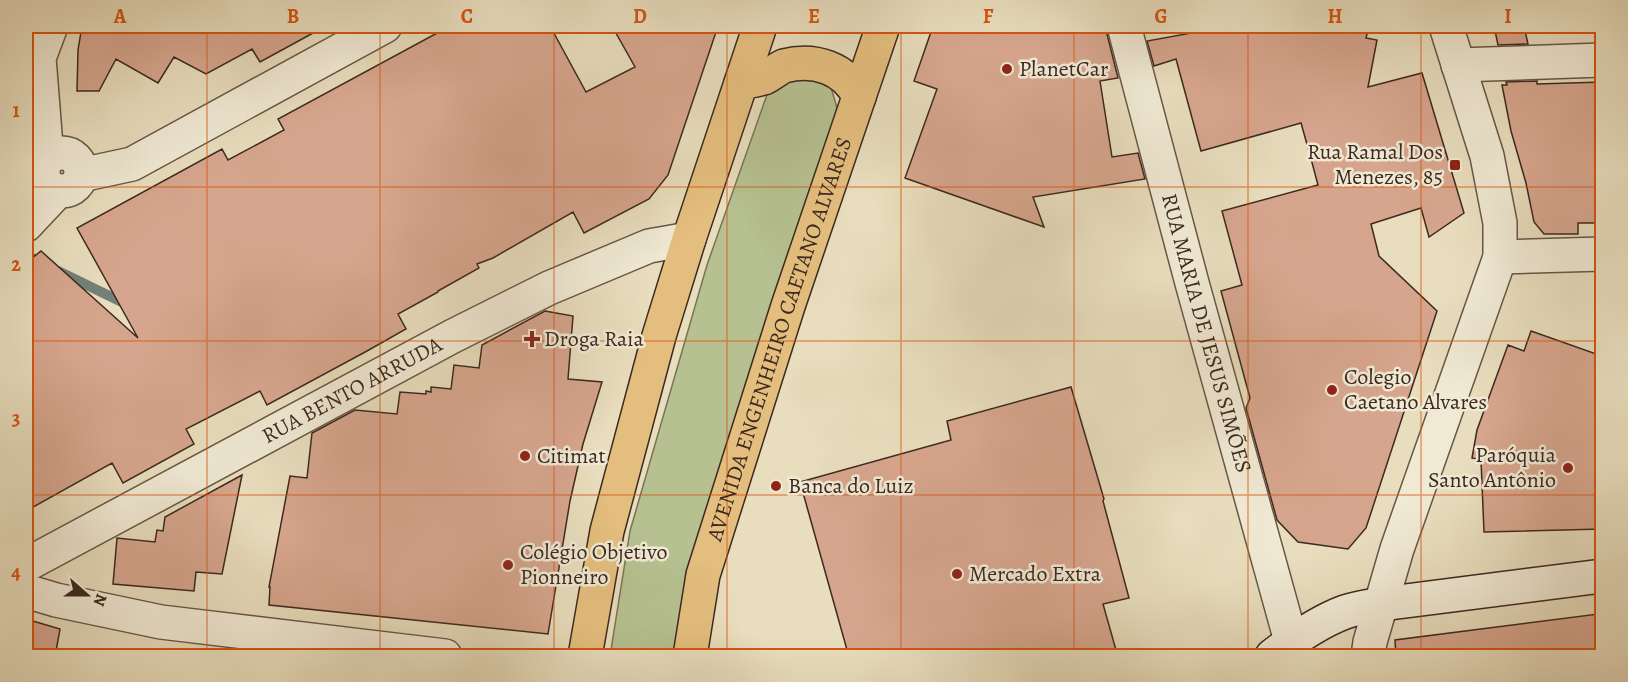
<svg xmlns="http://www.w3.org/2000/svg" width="1628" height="682" font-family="Alegreya,serif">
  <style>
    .green { fill: #b6c090; stroke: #797458; stroke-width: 1.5 }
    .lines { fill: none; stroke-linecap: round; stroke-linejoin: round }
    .stream { stroke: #738178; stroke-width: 10 }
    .building { fill: #d6a58d; stroke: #3c2920; stroke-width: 1.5 }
    .minor-casing { stroke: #675647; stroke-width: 36 }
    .tertiary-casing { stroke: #675647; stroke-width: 36 }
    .secondary-casing { stroke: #3c2920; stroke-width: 36 }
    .primary-casing { stroke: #3c2920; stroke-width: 36 }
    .minor { stroke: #f0e9d4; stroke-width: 33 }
    .tertiary { stroke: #f0e9d4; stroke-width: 33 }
    .secondary { stroke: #f0e9d4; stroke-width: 33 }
    .primary { stroke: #e4be7e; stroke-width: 33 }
    .grid { fill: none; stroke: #d7540e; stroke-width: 1.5; stroke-opacity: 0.55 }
    .poi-dot { fill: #8f2418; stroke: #f0e9d4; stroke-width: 2 }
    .labels { text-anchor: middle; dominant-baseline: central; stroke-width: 5; stroke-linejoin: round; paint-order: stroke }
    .poi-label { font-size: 22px; fill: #3c2920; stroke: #f0e9d4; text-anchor: start }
    .street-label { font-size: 22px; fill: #3c2920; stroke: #f0e9d4 }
    .neatline { fill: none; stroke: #d7540e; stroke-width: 2 }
    .grid-label { font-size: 20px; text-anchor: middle; font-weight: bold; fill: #d7540e }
  </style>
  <rect width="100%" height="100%" fill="#e8ddbd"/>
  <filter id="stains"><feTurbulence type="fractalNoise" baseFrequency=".00333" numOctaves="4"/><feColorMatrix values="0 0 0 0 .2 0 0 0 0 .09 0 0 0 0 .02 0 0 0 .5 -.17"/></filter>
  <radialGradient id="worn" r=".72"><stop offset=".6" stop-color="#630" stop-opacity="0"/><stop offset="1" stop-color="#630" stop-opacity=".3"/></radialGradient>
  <!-- green -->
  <path class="green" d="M793 77 830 84 837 108 788 270 679 656H610L630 531 707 265 769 89Z"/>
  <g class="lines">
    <!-- stream -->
    <path class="stream" d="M26 255 44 264
      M58 271 128 305"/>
  </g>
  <!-- building -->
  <path class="building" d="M82 26H326L260 62 252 49 206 74 174 57 158 83 116 59 99 91H77L78 50Z
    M450 26H550L586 92 635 67 612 26H718L668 175 649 199 584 233 573 212 493 258 477 264 479 268 438 291V292L398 314 406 329 367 351 267 405 260 391 186 429 194 444 123 483 112 463 26 511V263L41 251 138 338 77 228 222 149 228 160 284 130 278 119Z
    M933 26H1105L1118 78 1100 81 1112 157 1138 153 1145 179 1033 197 1044 227 905 178 937 89 914 81Z
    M1207 26H1369L1366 38 1377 40 1368 87 1422 73 1464 213 1429 237 1421 208 1371 224 1379 256 1437 311 1366 528 1348 549 1298 542 1277 520 1246 408 1250 398 1221 291 1242 285 1222 211 1318 185 1310 155 1301 123 1201 151 1176 59 1154 66 1147 41 1208 30Z
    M1494 26H1524L1528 44 1498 45Z
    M1537 81V84L1602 82V223H1578V234H1544L1534 222 1526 183 1511 131 1502 85H1507L1506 82Z
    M545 311 573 316 568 379 602 382 583 444 570 501 548 634 269 605 270 587H269L290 476 307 478 312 433 355 410 397 414 400 392 426 394V391L431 392V387L451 389 454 365 479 368 482 345Z
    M1531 331 1602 356V529L1484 532 1481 460 1472 458 1477 430 1508 345 1524 351Z
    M1071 387 1104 499 1103 501 1129 598 1103 604 1118 657H849L800 482 951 440 947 421Z
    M242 475 222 574 196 572 194 591 113 584 117 538 155 542 157 530 163 531 165 517Z
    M1598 614 1599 657H1396L1395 640Z
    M26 619 60 629 55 657H26Z"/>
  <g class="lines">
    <!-- minor casing -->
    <g class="minor-casing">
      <g id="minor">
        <path id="s1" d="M1124 26 1192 283 1291 641"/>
        <path d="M1458 65 1602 60"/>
        <circle cx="62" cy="172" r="19"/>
        <path d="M47 159 39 58 51 26"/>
        <path d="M81 175 132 164 385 26"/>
        <path d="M26 225 58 191"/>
        <path d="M1500 257 1602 254"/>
        <path id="s2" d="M26 565 453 336 549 288 649 246 689 239"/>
        <path d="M26 591 56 600 161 622 445 656"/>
      </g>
    </g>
    <!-- tertiary casing -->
    <g class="tertiary-casing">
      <path id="tertiary" d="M1368 656 1370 642 1397 549 1500 257V223L1487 156 1446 26"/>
    </g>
    <!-- secondary casing -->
    <g class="secondary-casing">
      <path id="secondary" d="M1272 656C1294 639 1318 622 1345 612 1356 608 1370 606 1382 604L1602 576"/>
    </g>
    <!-- primary casing -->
    <g class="primary-casing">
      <g id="primary">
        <path d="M741 83C749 81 757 80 764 78 771 75 777 69 784 66 814 58 846 68 859 97"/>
        <path d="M585 656 607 531 659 336 689 239 760 26"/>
        <path id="s3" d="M690 656 703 575 788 306 883 26"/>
      </g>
    </g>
    <!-- minor -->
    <use href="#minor" class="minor"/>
    <!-- tertiary -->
    <use href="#tertiary" class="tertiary"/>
    <!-- secondary -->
    <use href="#secondary" class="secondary"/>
    <!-- primary -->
    <use href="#primary" class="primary"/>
  </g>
  <!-- grid -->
  <path class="grid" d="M207 26V656M380 26V656M554 26V656M727 26V656M901 26V656M1074 26V656M1248 26V656M1421 26V656M26 187H1602M26 341H1602M26 495H1602"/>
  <!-- markers -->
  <g class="poi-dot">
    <circle cx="1007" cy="69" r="6"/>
    <rect x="1449" y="159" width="12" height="12" rx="3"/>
    <path d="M529 330h6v6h6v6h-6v6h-6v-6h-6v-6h6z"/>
    <circle cx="1332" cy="390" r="6"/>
    <circle cx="525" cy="456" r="6"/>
    <circle cx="1568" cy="468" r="6"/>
    <circle cx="776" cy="486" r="6"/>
    <circle cx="508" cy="565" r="6"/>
    <circle cx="957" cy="574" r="6"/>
  </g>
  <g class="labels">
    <!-- poi labels -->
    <g class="poi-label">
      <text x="1019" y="69">PlanetCar</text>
      <text x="1443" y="152" text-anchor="end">Rua Ramal Dos<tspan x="1443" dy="25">Menezes, 85</tspan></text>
      <text x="544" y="339">Droga Raia</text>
      <text x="1344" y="377">Colegio<tspan x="1344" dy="25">Caetano Alvares</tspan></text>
      <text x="1556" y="455" text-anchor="end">Paróquia<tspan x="1556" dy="25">Santo Antônio</tspan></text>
      <text x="537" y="456">Citimat</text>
      <text x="788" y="486">Banca do Luiz</text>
      <text x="520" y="552">Colégio Objetivo<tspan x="520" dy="25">Pionneiro</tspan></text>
      <text x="969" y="574">Mercado Extra</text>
    </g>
    <!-- street labels -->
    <g class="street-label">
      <text stroke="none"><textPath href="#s1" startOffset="318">RUA MARIA DE JESUS SIMÕES</textPath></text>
      <text stroke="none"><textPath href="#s3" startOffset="330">AVENIDA ENGENHEIRO CAETANO ALVARES</textPath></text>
      <text stroke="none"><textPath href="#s2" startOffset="370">RUA BENTO ARRUDA</textPath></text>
    </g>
  </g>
  <!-- margin -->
  <rect width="1628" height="682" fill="none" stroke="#e8ddbd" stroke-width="66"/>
  <!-- north arrow -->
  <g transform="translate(87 595) rotate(111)" stroke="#f0e9d4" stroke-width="4.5" paint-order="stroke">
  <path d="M0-4.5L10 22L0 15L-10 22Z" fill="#3c2920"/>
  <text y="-9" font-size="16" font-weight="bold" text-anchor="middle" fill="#3c2920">N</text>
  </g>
  <rect x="33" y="33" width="1562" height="616" class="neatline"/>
  <g class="grid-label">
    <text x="120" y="23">A</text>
    <text x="293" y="23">B</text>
    <text x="467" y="23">C</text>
    <text x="640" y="23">D</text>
    <text x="814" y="23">E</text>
    <text x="988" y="23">F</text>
    <text x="1161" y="23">G</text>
    <text x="1335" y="23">H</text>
    <text x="1508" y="23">I</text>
    <text x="16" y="117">1</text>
    <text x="16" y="271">2</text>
    <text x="16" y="425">3</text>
    <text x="16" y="579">4</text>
  </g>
  <rect width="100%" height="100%" filter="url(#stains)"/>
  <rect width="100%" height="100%" fill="url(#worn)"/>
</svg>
